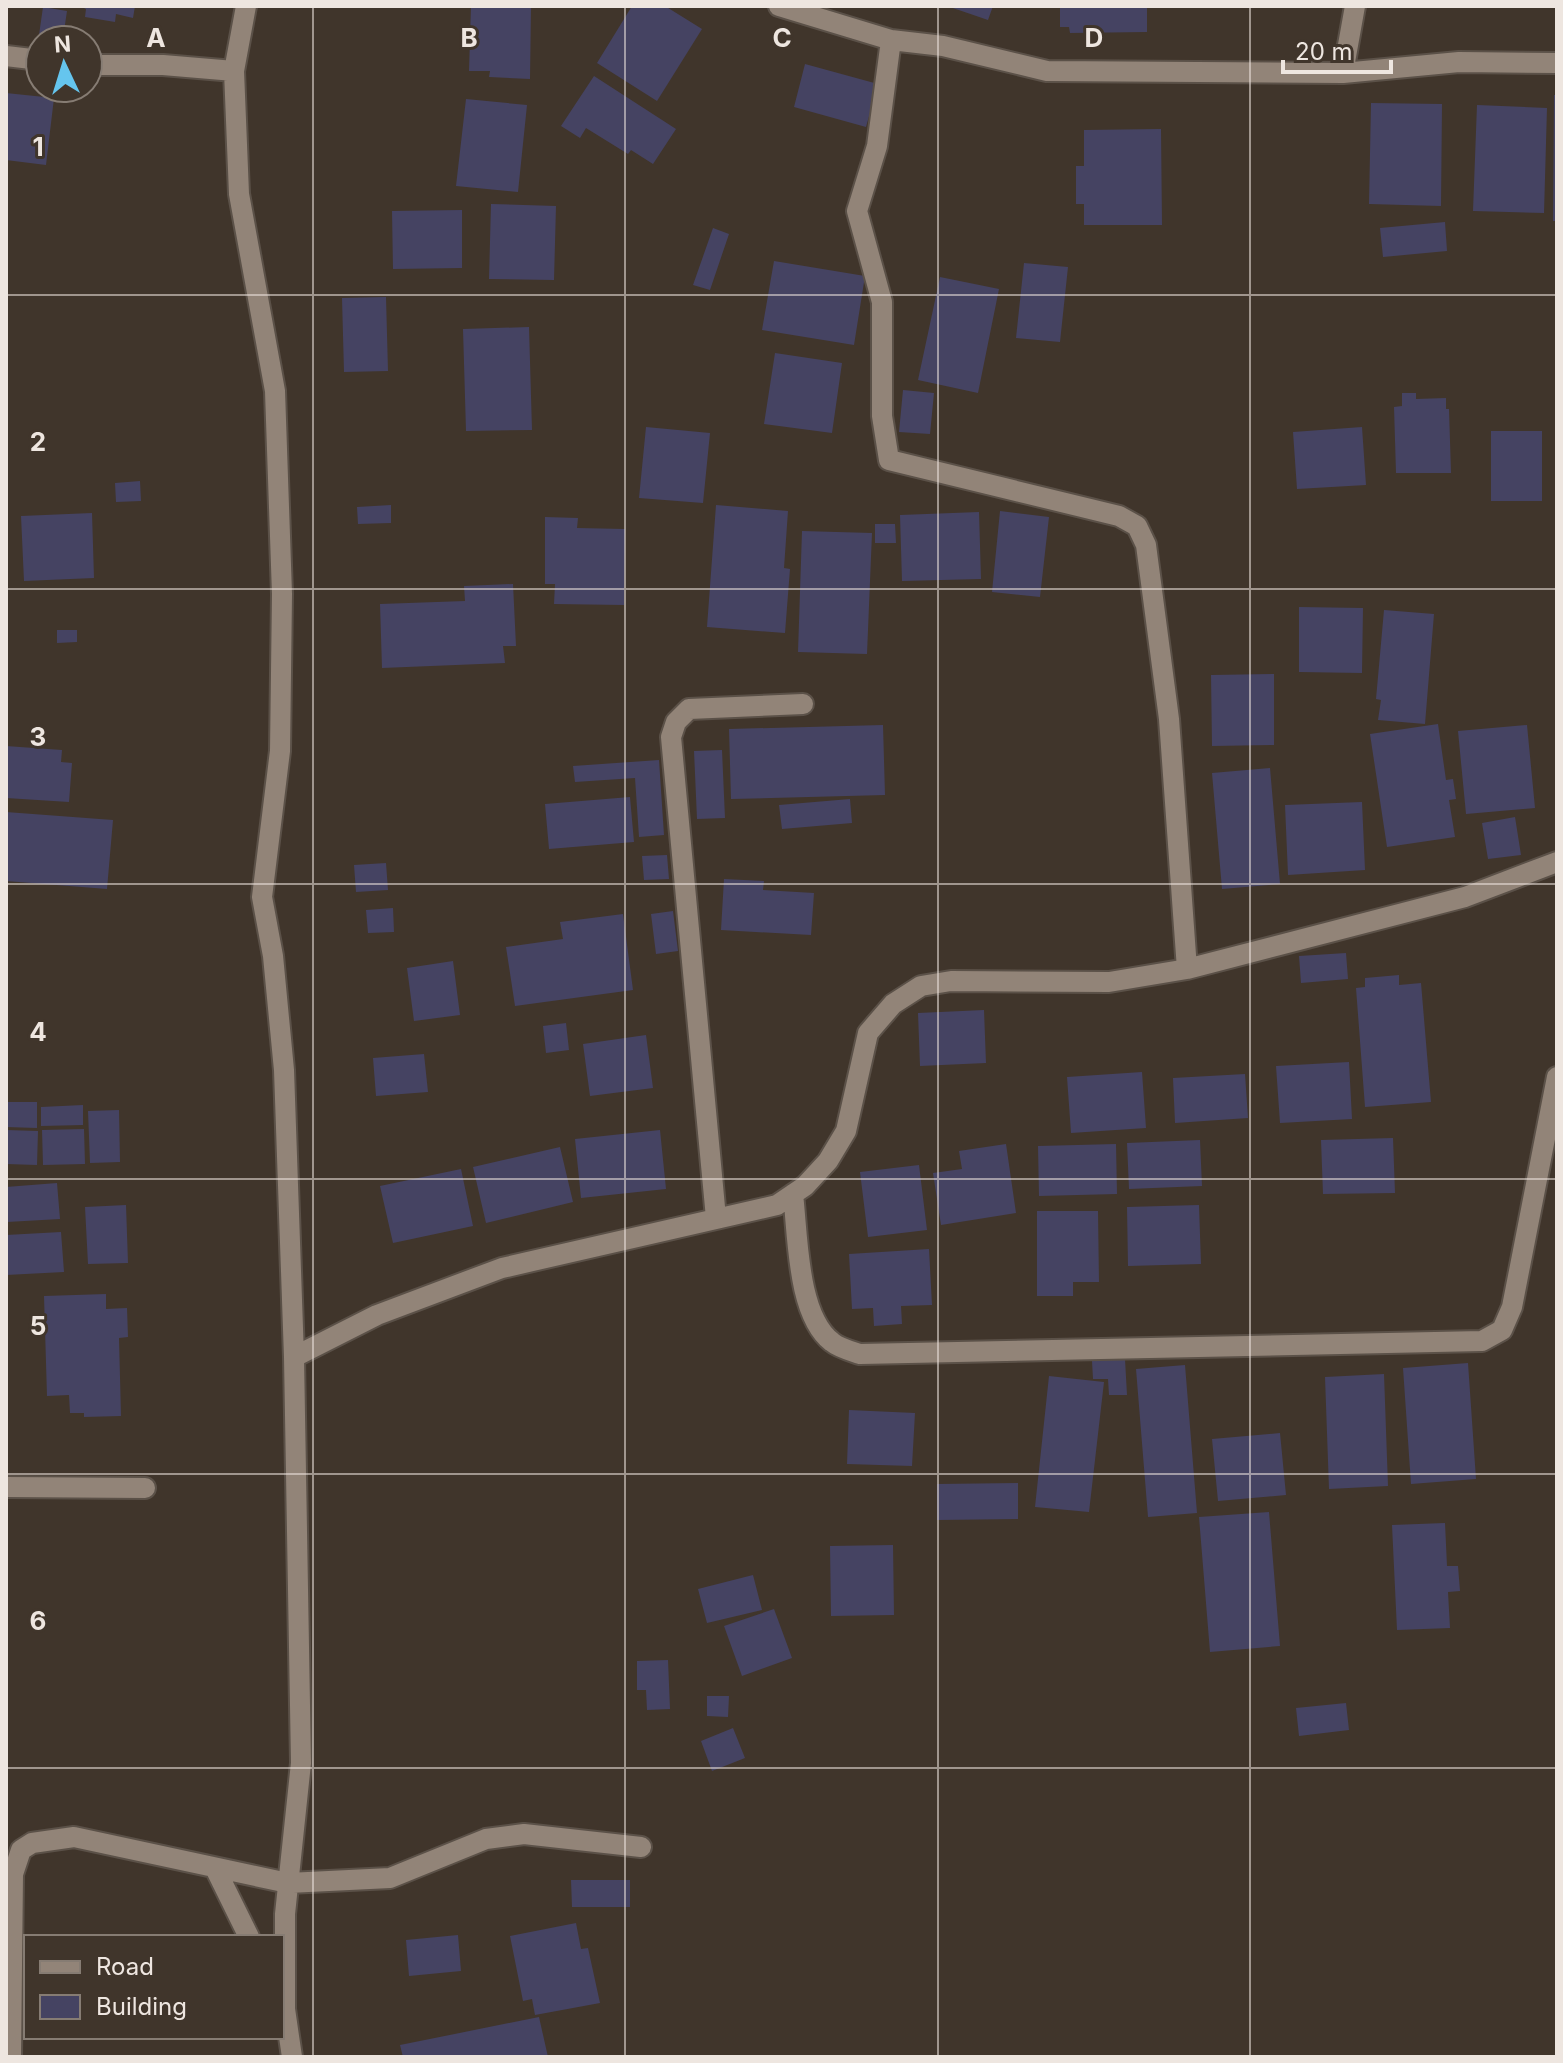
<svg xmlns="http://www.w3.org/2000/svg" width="1563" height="2063" font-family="Inter,sans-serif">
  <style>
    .building { fill: #454362 }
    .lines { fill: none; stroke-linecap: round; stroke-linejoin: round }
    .minor-casing { stroke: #5b5148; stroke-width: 24 }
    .minor { stroke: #928478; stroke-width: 20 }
    .grid { fill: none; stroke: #eee6e0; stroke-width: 2; stroke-opacity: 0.55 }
    .grid-label { font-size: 26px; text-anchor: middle; font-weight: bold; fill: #eee6e0; stroke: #40352b; stroke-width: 6; stroke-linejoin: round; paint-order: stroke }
  </style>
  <rect width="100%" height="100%" fill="#40352b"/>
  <!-- building -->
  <path class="building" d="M80 6H135L133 18 116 14 115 22 85 17 86 9Z
    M471 6H531L530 79 489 77 490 71H469Z
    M632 6H665L702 29 657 101 597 63Z
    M947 6H993L988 20Z
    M1060 6H1147V32L1070 33 1069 27H1060Z
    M43 7 67 11 63 38 39 35Z
    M805 64 878 84 866 127 794 107Z
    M594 76 676 129 653 164 631 150 628 154 586 128 580 138 561 126Z
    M6 93 54 98 46 165 6 160Z
    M1554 95H1557V221H1553Z
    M466 99 527 105 518 192 456 186Z
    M1371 103 1442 104 1441 206 1369 204Z
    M1477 105 1547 108 1544 213 1473 211Z
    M1161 129 1162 225H1084V204H1076V166H1084V130Z
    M491 204 556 206 554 280 489 279Z
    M462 210V268L393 269 392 211Z
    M1445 222 1447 251 1383 257 1380 228Z
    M713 228 729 234 710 290 693 285Z
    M774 261 865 276 854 345 762 330Z
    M1024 263 1068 267 1060 342 1016 338Z
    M940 277 999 289 978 393 918 380Z
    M386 297 388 371 344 372 342 298Z
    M529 327 532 430 466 431 463 329Z
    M775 353 842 363 832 433 764 424Z
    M903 390 934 393 930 434 899 432Z
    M1402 393H1416V399L1446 398V409H1449L1451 473H1396L1394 407 1402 406Z
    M646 427 710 433 703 503 639 498Z
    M1362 427 1366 485 1297 489 1293 432Z
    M1491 431H1542V501H1491Z
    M140 481 141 501 116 502 115 483Z
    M391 505V523L358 524 357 507Z
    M716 505 788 511 784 568 790 569 785 633 707 627Z
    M1000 511 1049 517 1040 597 992 592Z
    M979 512 981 579 902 581 900 515Z
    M92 513 94 578 24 581 21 516Z
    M545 517 578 518 577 528 625 529 624 605 554 604 555 584H545Z
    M875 524H895L896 543H875Z
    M802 531 872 533 867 654 798 652Z
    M513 584 516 646H503L505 663 382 668 380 604 465 601 464 586Z
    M1299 607 1363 608 1362 673 1299 672Z
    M1384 610 1434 614 1425 724 1378 720 1381 700 1376 699Z
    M57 630H77V642L57 643Z
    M1274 674V745L1212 746 1211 675Z
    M1438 724 1446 780 1453 779 1456 799 1449 800 1455 837 1387 847 1370 734Z
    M883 725 885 795 731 799 729 729Z
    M1527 725 1535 808 1466 814 1458 731Z
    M6 746 62 750 61 762 72 763 69 802 6 798Z
    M722 750 725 818 697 819 694 751Z
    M659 760 664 835 639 837 635 778 575 782 573 766Z
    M1270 768 1280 884 1222 889 1212 773Z
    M630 797 634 842 549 849 545 804Z
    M850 799 852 823 782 829 779 805Z
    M1362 802 1365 870 1288 875 1285 805Z
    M6 812 113 820 107 889 6 881Z
    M1515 817 1521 855 1488 859 1482 823Z
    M667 855 669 879 644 880 642 856Z
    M386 863 388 890 356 892 354 865Z
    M724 879 764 881 763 890 814 893 811 935 721 930Z
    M393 908 394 932 368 933 366 910Z
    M673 911 678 951 656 954 651 914Z
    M623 914 633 990 515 1006 506 947 563 939 560 922Z
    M1346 953 1348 979 1301 983 1299 956Z
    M453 961 460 1015 414 1021 407 968Z
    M1399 975V985L1421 983 1431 1102 1365 1107 1356 988 1365 987V978Z
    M984 1010 986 1063 920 1066 918 1013Z
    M566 1023 569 1050 546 1053 543 1026Z
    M646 1035 653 1088 590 1096 583 1044Z
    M424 1054 428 1092 376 1096 373 1058Z
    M1349 1062 1352 1119 1280 1123 1276 1066Z
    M1142 1072 1146 1128 1071 1133 1067 1077Z
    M1245 1074 1248 1118 1175 1123 1173 1078Z
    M6 1102H37V1128L6 1127Z
    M83 1105V1125L41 1126V1107Z
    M119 1110 120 1162 90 1163 88 1111Z
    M84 1129 85 1164 43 1165 42 1130Z
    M6 1130 38 1131 37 1165 6 1164Z
    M660 1130 666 1189 581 1198 575 1139Z
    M1393 1138 1395 1193 1323 1194 1321 1140Z
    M1200 1140 1202 1186 1129 1189 1127 1143Z
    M1006 1144 1016 1213 941 1225 933 1173 962 1169 959 1151Z
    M1116 1144 1117 1194 1039 1196 1038 1146Z
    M560 1147 573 1202 486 1223 473 1167Z
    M919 1165 927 1230 868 1237 860 1172Z
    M461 1169 473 1226 393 1243 380 1186Z
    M57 1183 60 1219 7 1222 6 1187Z
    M126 1205 128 1263 88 1264 85 1207Z
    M1199 1205 1201 1264 1128 1266 1127 1207Z
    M1037 1211H1098L1099 1282H1073V1296H1037Z
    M61 1232 64 1272 6 1275V1235Z
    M929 1249 932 1305 901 1306 902 1324 874 1326 873 1308 852 1309 849 1254Z
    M106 1294V1309L127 1308 128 1337 119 1338 121 1416 84 1417V1413H70L69 1395 47 1396 44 1296Z
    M1125 1359 1127 1395H1109L1108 1379H1093L1092 1361Z
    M1468 1363 1476 1479 1411 1484 1403 1368Z
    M1185 1365 1197 1513 1148 1517 1136 1369Z
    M1384 1374 1388 1486 1329 1489 1325 1377Z
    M1049 1376 1104 1382 1089 1512 1035 1507Z
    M849 1410 915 1413 912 1466 847 1464Z
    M1280 1433 1286 1495 1218 1501 1212 1439Z
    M1018 1483V1519L937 1520V1484Z
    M1269 1512 1280 1646 1210 1652 1199 1517Z
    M1445 1523 1447 1566H1458L1460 1591 1448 1592 1450 1628 1397 1630 1392 1525Z
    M893 1545 894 1615 831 1616 830 1546Z
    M753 1575 762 1610 707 1623 698 1589Z
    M774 1609 792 1658 742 1676 724 1626Z
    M668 1660 670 1709 647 1710 646 1690H637V1661Z
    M707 1696H729L728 1717 707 1716Z
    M1346 1703 1349 1730 1299 1736 1296 1708Z
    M733 1728 745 1758 712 1771 701 1741Z
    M571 1880H630V1907H572Z
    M576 1923 581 1949 588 1948 600 2003 535 2015 532 1999 523 2001 510 1936Z
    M458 1935 461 1971 409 1976 406 1940Z
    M539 2017 548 2057H403L400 2045Z"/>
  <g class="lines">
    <!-- minor casing -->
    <g class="minor-casing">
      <path id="minor" d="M246 6 234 71 239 194 275 391 282 594 280 751 262 897 273 956 284 1070 294 1357 301 1763 285 1914V2009L292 2057
        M779 6 891 40 943 46 1047 71 1343 73 1459 62 1557 63
        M891 40 877 146 857 211 882 302V416L889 460 1119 516 1137 526 1146 545 1169 719 1187 969
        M6 56 40 60
        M88 65H163L234 71
        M1343 73 1355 6
        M793 1194C798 1236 797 1315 832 1342 839 1348 851 1351 860 1354L1482 1341 1502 1330 1512 1307 1557 1077
        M716 1218 671 737 676 722 689 709 803 704
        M294 1357 377 1315 502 1268 777 1205 805 1186 828 1161 846 1131 868 1033 893 1004 921 986 951 981 1109 982 1187 969 1465 897 1557 862
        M6 1487 145 1488
        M215 1868 249 1937
        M11 2057 13 1874 21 1850 32 1843 74 1837 288 1883 390 1878 486 1839 524 1834 641 1847"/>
    </g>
    <!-- minor -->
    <use href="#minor" class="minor"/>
  </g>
  <!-- grid -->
  <path class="grid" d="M313 6V2057M625 6V2057M938 6V2057M1250 6V2057M6 295H1557M6 589H1557M6 884H1557M6 1179H1557M6 1474H1557M6 1768H1557"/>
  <g class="grid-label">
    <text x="156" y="47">A</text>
    <text x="469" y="47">B</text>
    <text x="782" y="47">C</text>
    <text x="1094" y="47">D</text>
    <text x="38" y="156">1</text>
    <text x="38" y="451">2</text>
    <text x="38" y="746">3</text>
    <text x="38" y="1041">4</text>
    <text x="38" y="1335">5</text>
    <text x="38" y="1630">6</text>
  </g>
  <!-- border -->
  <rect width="1563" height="2063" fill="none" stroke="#eee6e0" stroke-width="16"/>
  <!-- legend -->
  <rect x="24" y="1935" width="260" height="104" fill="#40352b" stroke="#867c73" stroke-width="2"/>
  <rect x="40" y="1961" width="40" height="12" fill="#928478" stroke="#867c73" stroke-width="2"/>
  <text x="96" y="1975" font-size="24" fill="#eee6e0">Road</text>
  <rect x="40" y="1995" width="40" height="24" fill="#454362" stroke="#867c73" stroke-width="2"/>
  <text x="96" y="2015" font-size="24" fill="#eee6e0">Building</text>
  <!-- north arrow -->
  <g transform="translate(64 64) rotate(356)"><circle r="38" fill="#40352b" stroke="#867c73" stroke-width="2"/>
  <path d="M0-6L14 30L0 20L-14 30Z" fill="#65c5ee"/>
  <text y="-12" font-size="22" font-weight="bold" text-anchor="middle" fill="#eee6e0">N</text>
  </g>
  <!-- scale -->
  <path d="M1283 60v12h108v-12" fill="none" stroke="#eee6e0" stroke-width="4"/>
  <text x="1295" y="60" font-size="24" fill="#eee6e0" stroke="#40352b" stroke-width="6" paint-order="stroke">20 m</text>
</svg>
